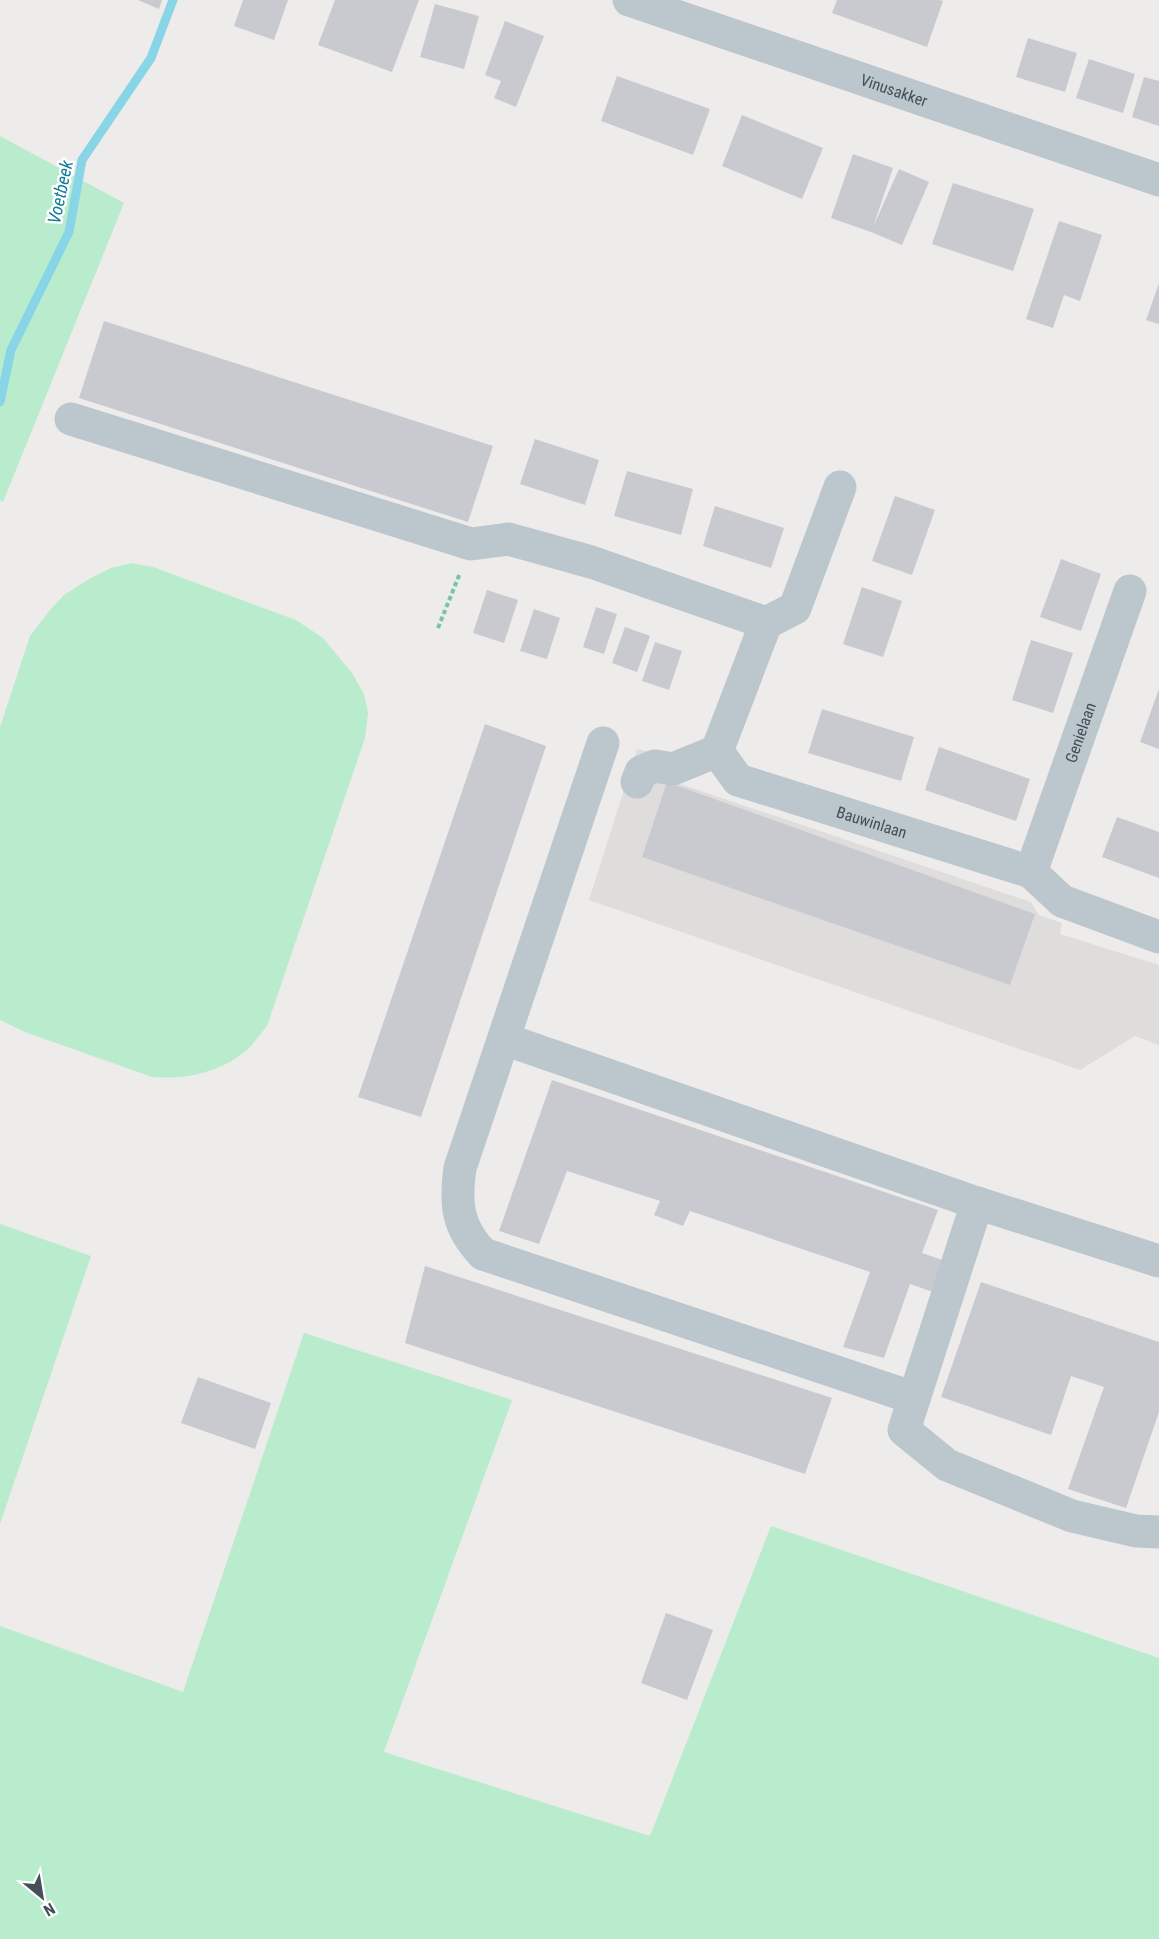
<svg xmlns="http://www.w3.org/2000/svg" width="1159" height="1939" font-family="'Roboto Condensed',sans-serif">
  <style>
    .education { fill: #dfdcdc }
    .green { fill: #b9eccc }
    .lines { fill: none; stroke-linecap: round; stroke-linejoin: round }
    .stream { stroke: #88d5e7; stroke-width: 9 }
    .building { fill: #c8cad0 }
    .path { stroke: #73c89d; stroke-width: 4; stroke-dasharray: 4.5 3; stroke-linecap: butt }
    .minor { stroke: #bcc6cd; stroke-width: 33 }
    .labels { text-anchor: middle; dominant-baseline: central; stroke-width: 5; stroke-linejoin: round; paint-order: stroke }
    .street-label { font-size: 16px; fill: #444f57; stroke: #fff }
    .water-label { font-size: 18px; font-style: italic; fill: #117c97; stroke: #fff }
  </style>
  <rect width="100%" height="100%" fill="#eeebeb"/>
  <!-- education -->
  <path class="education" d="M637 749 668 756 680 784 1031 902 1039 915 1062 923 1060 934 1159 965V1045L1135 1036 1080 1070 589 900Z"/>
  <!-- green -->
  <path class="green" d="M0 136 124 203 3 502 0 500Z
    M131 563 153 567 296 620 323 638 352 673 364 694 368 713 365 738 267 1026C261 1033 255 1042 249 1048 223 1072 186 1080 152 1077L25 1032 0 1020V727L30 636 50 610 64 595 89 579 111 568Z
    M0 1224 91 1256 0 1524Z
    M304 1333 512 1400 384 1752 650 1836 771 1526 1159 1658V1939H0V1626L183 1692Z"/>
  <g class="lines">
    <!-- stream -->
    <path class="stream" d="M0 402 11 350 69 232 82 160 151 58 173 0"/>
  </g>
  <!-- building -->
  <path class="building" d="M138 0H162L159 9Z
    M243 0H288L274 40 234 26Z
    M335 0H419L392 72 318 45Z
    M837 0H940L943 1 927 47 832 13Z
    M435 4 479 16 464 69 420 57Z
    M505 21 544 36 516 107 494 98 501 81 485 75Z
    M1028 38 1077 53 1065 92 1016 77Z
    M1089 59 1135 74 1123 113 1076 98Z
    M617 76 710 109 693 155 601 121Z
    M1144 77 1159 81V126L1132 117Z
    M742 115 823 148 802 199 722 166Z
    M853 154 893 168 873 227 899 169 929 182 902 245 871 232 831 218Z
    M953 183 1034 209 1013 271 932 244Z
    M1059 221 1102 235 1080 301 1064 295 1053 328 1026 319Z
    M1159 283V324L1146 320Z
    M104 321 493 446 468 522 79 398Z
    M535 439 599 460 585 505 520 484Z
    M627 471 693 489 681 535 614 516Z
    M895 496 935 510 912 575 872 561Z
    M715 506 784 528 771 568 703 546Z
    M1061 559 1101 574 1081 631 1040 617Z
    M862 587 902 601 883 657 843 644Z
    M487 590 518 600 504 643 473 633Z
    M596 607 617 614 604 654 583 647Z
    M534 609 560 618 547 659 520 651Z
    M625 627 650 636 637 672 612 663Z
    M1031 640 1073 653 1053 713 1012 700Z
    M655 642 682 651 669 690 642 681Z
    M1159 689V749L1140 742Z
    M822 709 914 737 901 781 808 753Z
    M485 724 546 746 421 1117 358 1097Z
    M939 747 1030 779 1016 821 925 790Z
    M667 782 1035 914 1010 985 642 857Z
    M1117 817 1159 832V878L1102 857Z
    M552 1080 938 1210 922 1253 948 1262 936 1293 910 1284 884 1358 843 1347 870 1272 690 1211 683 1226 654 1215 660 1201 567 1171 539 1244 499 1231Z
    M425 1266 832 1398 805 1474 405 1343Z
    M981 1282 1159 1342V1412L1126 1508 1068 1489 1104 1387 1071 1376 1051 1435 941 1397Z
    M198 1377 271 1403 255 1449 181 1423Z
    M666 1613 713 1630 687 1700 641 1683Z"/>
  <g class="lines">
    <!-- path -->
    <path class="path" d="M438 628 460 573"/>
    <!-- minor -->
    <g class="minor">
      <path id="s1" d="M629 0 1159 180"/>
      <path id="s2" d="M71 419 471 544 508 539 591 562 766 623 717 751 738 780 1031 872 1062 901 1159 937"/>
      <path d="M766 623 795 608 840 487"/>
      <path d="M603 743 460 1168C455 1204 457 1227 483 1254L914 1398"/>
      <path d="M637 782 641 772 655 766 673 769 717 751"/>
      <path id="s3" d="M1031 872 1130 591"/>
      <path d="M504 1039 977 1203 1159 1261"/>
      <path d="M977 1203 904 1430 947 1465 1072 1516 1136 1531 1159 1532"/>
    </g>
  </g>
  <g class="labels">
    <!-- street labels -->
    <g class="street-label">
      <text stroke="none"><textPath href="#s1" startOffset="280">Vinusakker</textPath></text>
      <text stroke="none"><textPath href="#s3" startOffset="148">Genielaan</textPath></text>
      <text stroke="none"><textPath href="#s2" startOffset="1041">Bauwinlaan</textPath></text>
    </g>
    <!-- water labels -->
    <g class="water-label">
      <text transform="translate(60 192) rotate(-78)">Voetbeek</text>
    </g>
  </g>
  <!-- north arrow -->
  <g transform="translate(42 1897) rotate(150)" stroke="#ffffff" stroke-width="4.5" paint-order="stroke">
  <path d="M0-4.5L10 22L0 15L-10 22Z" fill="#444f57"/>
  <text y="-9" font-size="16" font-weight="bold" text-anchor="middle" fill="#444f57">N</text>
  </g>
</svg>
